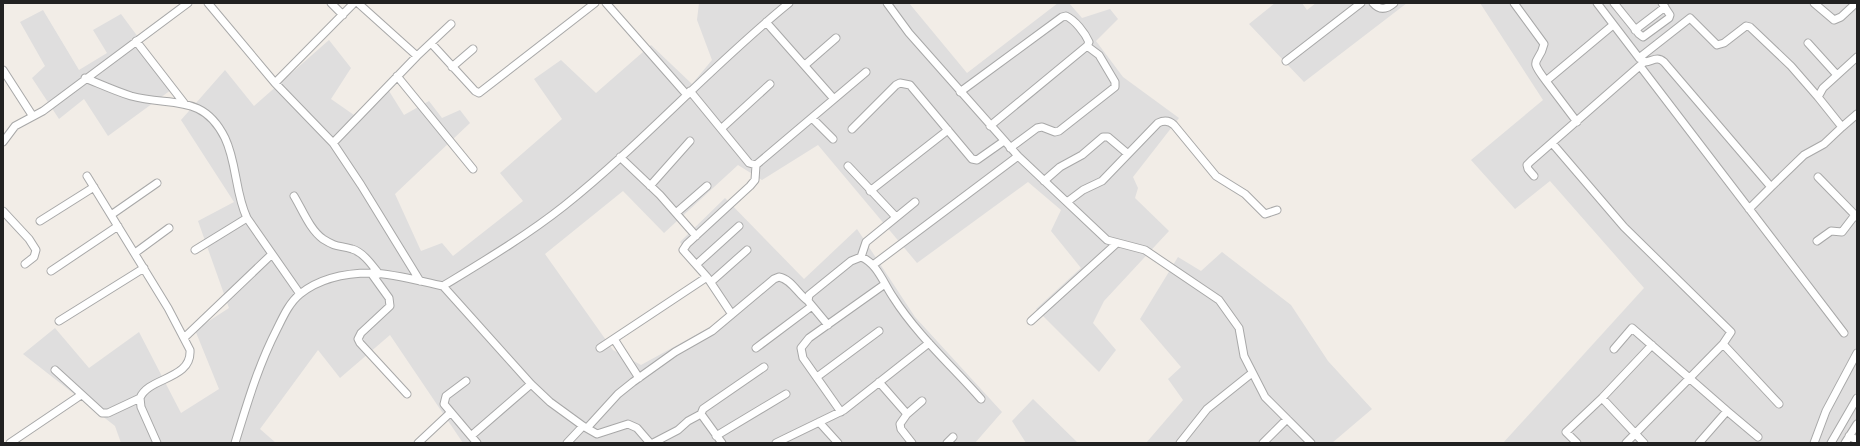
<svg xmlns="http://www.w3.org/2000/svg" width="1860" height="446" font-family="Poppins,sans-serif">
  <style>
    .residential { fill: #dfdede }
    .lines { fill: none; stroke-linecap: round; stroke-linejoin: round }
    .street-casing { stroke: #a8a8a8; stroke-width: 9 }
    .street { stroke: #fff; stroke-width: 7 }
  </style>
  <rect width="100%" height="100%" fill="#f2ede7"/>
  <!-- residential -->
  <path class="residential" d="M699 3H909L967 73 1058 3H1069L1082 18 1110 9 1118 19 1096 41 1123 77 1179 118 1133 177 1138 188 1135 198 1169 231 1104 301 1093 323 1116 350 1099 372 1036 309 1081 268 1051 231 1061 210 1028 182 917 263 818 145 762 180 738 165 664 233 623 191 545 254 613 350 641 365 730 316 680 242 725 198 804 279 857 229 915 317 1002 412 975 443H463L390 335 340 378 318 350 260 429 276 443H121L115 426 23 354 55 328 89 368 139 332 181 413 219 389 195 330 229 308 198 221 234 202 181 120 225 70 254 106 329 40 351 68 331 99 354 115 389 91 404 115 429 101 442 118 460 110 470 123 395 194 421 251 442 243 453 256 523 201 500 173 562 119 534 79 561 60 596 93 651 45 692 84 712 60 697 20Z
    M1275 3H1302L1307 10 1316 3H1407L1304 82 1249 24Z
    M1480 3H1857V443H1503L1644 288 1550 181 1515 209 1471 160 1543 100Z
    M43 10 79 70 107 53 93 30 121 14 175 87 108 136 84 99 59 119 32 78 45 66 20 22Z
    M1222 252 1291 305 1328 361 1372 409 1332 443H1146L1183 400 1168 379 1181 367 1140 319 1178 257 1201 271Z
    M1033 399 1078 443H1026L1012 421Z"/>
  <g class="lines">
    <!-- street casing -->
    <g class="street-casing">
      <path id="street" d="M208 3 275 83 333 143 361 185 420 281
        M331 3 343 15
        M358 3 417 56
        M606 3 687 95
        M887 3 909 33 1018 156 1107 240 1145 250 1219 300 1239 328 1244 356 1265 397 1311 443
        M1373 3C1380 11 1387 9 1394 3
        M1514 3 1544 44C1539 66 1527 56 1546 81
        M1597 3 1639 58 1645 62C1653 61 1657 56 1664 62L1771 187 1804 155 1824 144 1842 127 1818 97 1823 88 1857 57
        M1614 3 1639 34 1643 37 1669 18 1670 15 1662 3
        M1814 3 1834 20 1841 17 1856 3
        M766 22 834 99
        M1635 30 1665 7
        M136 41 184 103
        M431 43 475 91 479 93 595 3
        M1808 43 1837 75
        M1639 58 1690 18 1717 45 1724 43 1746 26 1750 27 1791 66 1818 97
        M1286 61 1361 3
        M805 65 836 38
        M1640 66 1844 333
        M452 67 473 49
        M3 70 32 115
        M397 76 473 169
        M85 78C100 84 115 91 131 96 171 107 203 93 225 138 237 163 235 193 247 218L300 294
        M275 83 354 3
        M690 91 749 163 756 165 866 72
        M960 92 1062 17 1066 16C1075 20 1085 33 1089 42L1087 46 990 126
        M812 118 833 139
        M1577 122 1546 81 1613 25
        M1842 127 1857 114
        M722 128 770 84
        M852 129 896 85 900 83 910 85 972 159 977 160 1004 141
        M3 142 15 126 43 111 188 3
        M333 143 417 56 451 24
        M1552 143 1624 227 1731 332 1723 344 1626 443
        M1010 148 1037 128 1042 127 1055 132 1059 131 1115 87V82L1099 55 1087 46
        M620 157 660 195 696 236
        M848 166 896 217
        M87 176 168 308 190 350C192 380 148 377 140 398L141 407 157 443
        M1534 176 1528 169 1527 165 1531 161 1643 63
        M1818 177 1857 217
        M1044 181 1060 167 1082 155 1103 137H1108L1128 154
        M650 186 690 141
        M870 191 948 130
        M294 196C302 209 310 230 323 239 337 248 339 245 352 249 363 252 372 265 379 274
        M1067 202 1083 190 1102 181 1158 123C1164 120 1169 120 1174 125L1216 176 1245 194 1265 214 1277 210
        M1749 209 1771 187
        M3 211 29 239 36 250 34 257 25 264
        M676 213 707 186
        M111 215 157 183
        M40 221 94 187
        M1817 241 1831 231 1842 232 1855 215
        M195 250 247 218
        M135 253 169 228
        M861 257 866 242 915 202
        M697 264 739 226
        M873 265 1018 156
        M51 271 118 226
        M371 273 389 298 390 306 361 333 358 339 360 343 407 394
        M711 282 747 250
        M443 286 531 384 550 402 583 426 597 434 628 424 637 428 650 443
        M731 313 707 277 683 250 687 244 750 186 755 180 756 165
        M59 321 144 268
        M1031 321 1117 243
        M828 325 808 301 809 295 851 261 861 257C877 263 884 284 893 297 917 335 952 366 981 399
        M185 337 271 255
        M614 339 639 378
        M1723 344 1779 404
        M600 348 707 277
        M756 348 812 306
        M1614 349 1632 328 1727 411
        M55 370 102 413H108L140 398
        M817 377 879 331
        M466 381 446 396 444 404 477 443
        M879 382 907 414
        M1602 398 1644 443
        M841 412 803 358 801 348 809 338 885 284
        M819 422 838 443
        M587 428 618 394 633 382 675 352 712 331 774 279 779 277C791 279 798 294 808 301
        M471 436 531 384
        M716 436 786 394
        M1849 436 1857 440
        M10 443 81 395
        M235 443C247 404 258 366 277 329 283 317 289 303 300 294 320 278 347 273 371 273 396 274 419 281 443 286 484 261 526 236 564 206 643 143 710 67 789 3
        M418 443 450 413
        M567 443 583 426
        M653 443 678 430 688 421 701 414
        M722 443 701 414 703 409 764 367
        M776 443 844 410 929 343
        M912 443 901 429 900 424 907 414 922 401
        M947 443 953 437
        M1180 443 1207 409 1252 373
        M1263 443 1287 419
        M1577 443 1566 432 1602 398 1652 345
        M1699 443 1727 411 1758 437
        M1814 443 1826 411 1857 353
        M1831 443 1857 398
        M1845 443 1857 424"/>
    </g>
    <!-- street -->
    <use href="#street" class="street"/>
  </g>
  <!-- border -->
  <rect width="1860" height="446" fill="none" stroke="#212121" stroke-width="8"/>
</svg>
